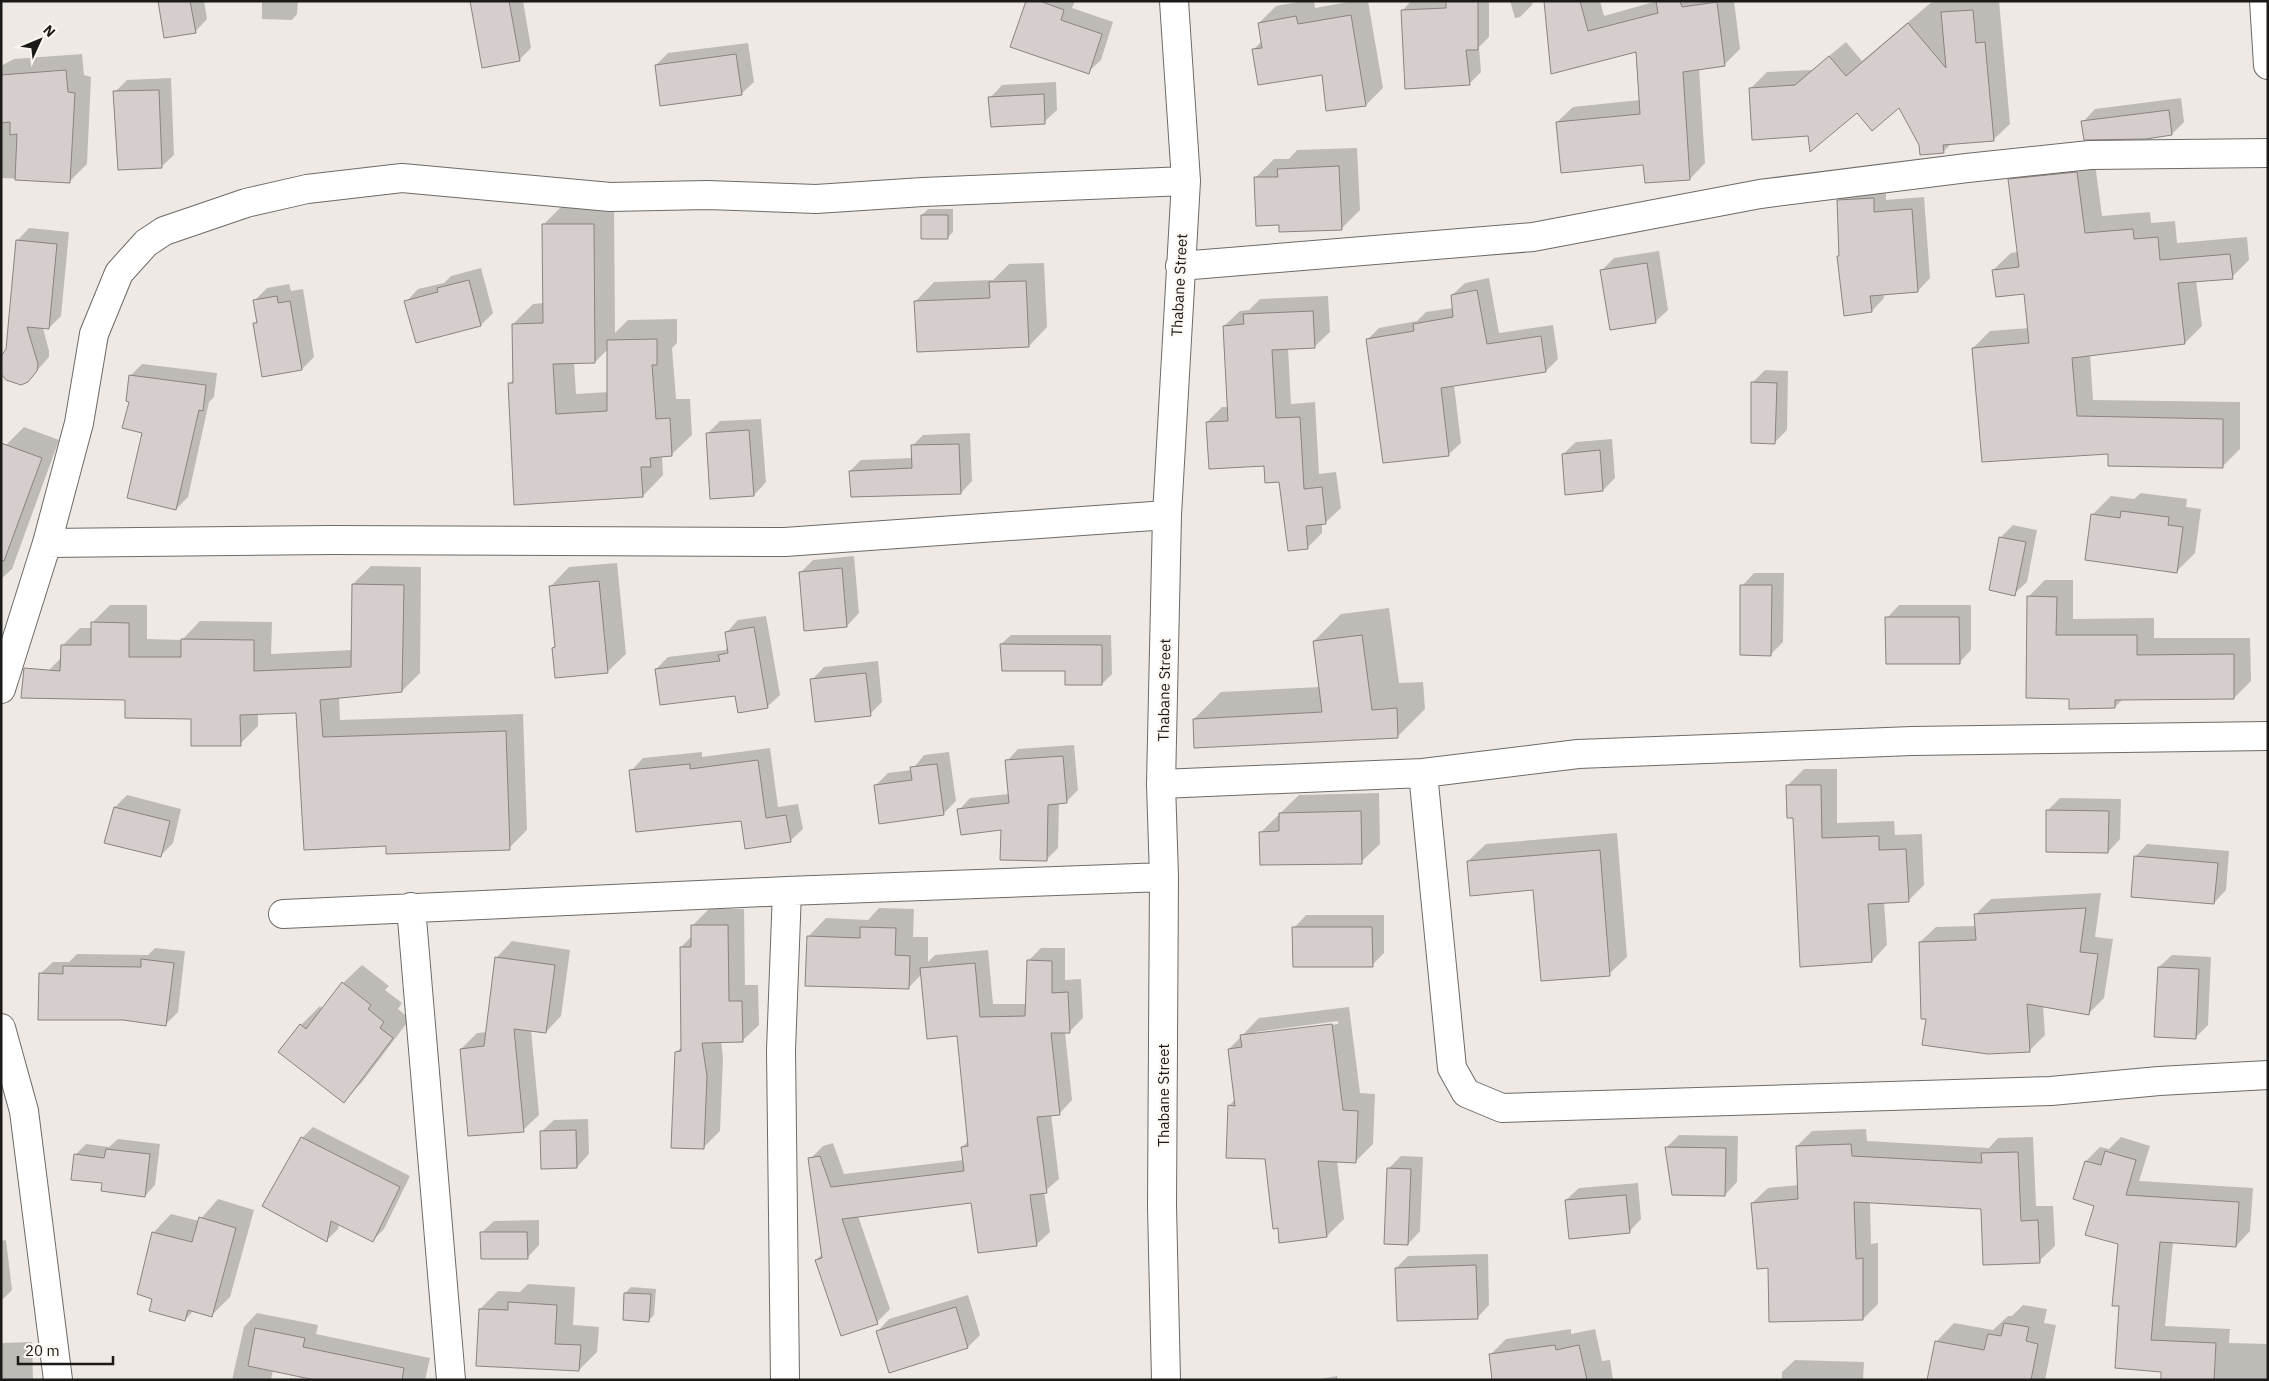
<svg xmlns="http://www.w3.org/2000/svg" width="2269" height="1381" font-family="'IBM Plex Sans',sans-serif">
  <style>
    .shadow { fill: #0003; fill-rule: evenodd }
    .building { fill: #d5cecc; stroke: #8a8381 }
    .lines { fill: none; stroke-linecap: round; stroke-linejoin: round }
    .minor-casing { stroke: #6f6a66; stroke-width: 30 }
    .minor { stroke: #fff; stroke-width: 28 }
    .labels { text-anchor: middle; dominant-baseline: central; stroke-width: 4; stroke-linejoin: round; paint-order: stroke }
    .street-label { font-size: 15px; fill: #1c1a19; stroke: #fcf7f1 }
  </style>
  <rect width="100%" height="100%" fill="#eee9e4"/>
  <!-- shadow -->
  <path class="shadow" d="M159 1H204L207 19 195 32Z
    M262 1H298L297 14 292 20 262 19Z
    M472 1H523L531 48 519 60Z
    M1027 1H1075L1072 8 1113 22 1101 60 1088 72Z
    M1303 1H1314L1315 8 1353 1H1368L1383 88 1366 105 1323 73 1253 50 1262 41 1259 23 1276 6Z
    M1411 1H1489V37L1479 47 1481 72 1469 84 1402 11Z
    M1510 1H1533L1532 5 1520 17 1515 18Z
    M1545 1H1600L1604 16 1657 1H1734L1740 49 1724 65 1699 68 1705 163 1690 179 1644 164 1557 122 1573 107 1640 100 1637 50 1552 73Z
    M1933 1H1999L2010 124 1994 139 1952 143 1944 151 1920 144 1900 107 1857 111 1809 135 1751 88 1767 72 1812 70 1846 42 1862 61Z
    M748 43 754 82 741 94 656 65 668 53Z
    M82 54 84 75 91 77 87 164 70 181 1 178V66L14 59Z
    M171 78 174 155 161 167 115 92 127 80Z
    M1056 82 1057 110 1044 122 990 98 1002 85Z
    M2181 98 2184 122 2172 134 2083 122 2095 109Z
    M1357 148 1360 210 1341 229 1255 178 1274 159H1289L1297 150Z
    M2094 156 2102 216 2150 212 2151 223 2175 221 2177 243 2247 237 2249 260 2232 277 2196 280 2202 326 2185 343 2090 354 2093 400 2240 402V449L2222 467 2109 453 1973 348 1990 331 2029 328 2025 293 1993 270 2011 253 2018 252 2009 180 2026 163Z
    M1886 186V200L1924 197 1930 278 1918 291 1883 293 1884 298 1872 311 1838 257 1840 254 1839 201 1851 188Z
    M564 204H614L615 333 628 320 677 319V343L672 348 676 399H690L692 435 671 455 662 456 663 475 643 496 509 384 514 379 513 324 533 304 544 303V224ZM608 349V392L576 394 574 362H595Z
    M928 209H953V232L947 238 922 215Z
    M29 228 69 232 61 316 49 328H43L49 351V357L28 381 7 349 17 241Z
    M1659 251 1668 310 1655 322 1602 270 1614 258Z
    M1044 263 1047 327 1029 346 916 301 934 282 993 280 1009 264Z
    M481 268 493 313 481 325 406 302 418 289 444 283 451 276Z
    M1489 278 1499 333 1553 325 1558 359 1546 371 1454 385 1461 443 1448 455 1367 340 1379 328 1417 321 1426 312 1453 308 1452 295 1465 283Z
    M289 284 291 291 303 289 314 357 302 369 263 375 254 324 258 320 255 300 267 288Z
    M1328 296 1330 332 1314 347 1288 348 1291 404 1315 402 1319 474 1336 472 1341 508 1325 523H1322V533L1307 548 1281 481 1265 465 1207 422 1222 407H1229L1224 326 1240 311 1249 310 1260 299Z
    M142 364 217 373 214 397 209 402 188 497 176 509 131 400 130 376Z
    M1765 370 1788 371 1787 430 1775 442 1752 383Z
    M761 419 766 482 754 495 708 433 720 421Z
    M24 427 59 440 12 569 1 579V458L6 445Z
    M970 433 972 481 961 493 850 471 861 460 913 458 912 446 923 435Z
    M1612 439 1615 478 1603 490 1563 454 1576 442Z
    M2141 493 2187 499 2186 507 2201 509 2195 553 2176 572 2092 515 2111 496 2134 499Z
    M2013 525 2037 530 2027 582 2014 594 2000 538Z
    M854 556 859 613 847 626 800 573 813 560Z
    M617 563 626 654 607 672 553 648 556 645 551 586 569 567Z
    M371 566 421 567 420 673 402 691 339 697 340 720 523 714 527 830 509 848 387 845 298 711 258 713V726L240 744 192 718 126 699 48 671 62 657V646L80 628H92V623L110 605H147V639L182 640 200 621 272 622 271 654 352 650 353 584Z
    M1754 573H1784L1783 642 1770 655 1742 586Z
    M2045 580H2073V619L2154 618V638H2250L2251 681 2234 698 2123 699 2115 707 2070 698 2028 597Z
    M1899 605H1971V650L1959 663 1887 618Z
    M1389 608 1399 683 1423 682 1425 709 1398 736 1194 719 1221 692 1320 687 1314 641 1341 614Z
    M766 616 780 695 767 707 736 694 656 669 668 657 725 650 728 647 726 633 738 620Z
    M1011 635H1111L1112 674 1102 684 1001 644Z
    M878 661 882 702 870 714 812 680 824 667Z
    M1074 745 1078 790 1066 802H1059L1058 848 1046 860 1002 829 959 810 970 798 1009 794 1007 761 1018 749Z
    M770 748 778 807 798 804 803 829 790 841 631 771 643 758 702 752V757Z
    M949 752 956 801 944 813 875 786 888 773 912 770 924 755Z
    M1804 769H1837V823L1894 821 1895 835 1922 834 1924 885 1908 901 1884 902 1887 945 1872 961 1794 816 1788 785Z
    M1379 793 1380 844 1361 862 1261 832 1299 795Z
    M127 795 181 809 173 843 160 856 106 842 115 807Z
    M2060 798 2121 799 2120 839 2108 852 2048 810Z
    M1617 833 1627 957 1609 974 1534 889 1468 861 1486 844Z
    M2147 844 2229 851 2226 890 2214 903 2135 857Z
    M2101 893 2095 937 2113 939 2104 998 2089 1013 2043 1006 2045 1035 2030 1050 1928 1018 1920 942 1936 927 1976 926 1975 915 1991 899Z
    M879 908 914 909 913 937H928V962L935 955 988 950 993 1004H1027L1028 961 1041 948H1065V980L1081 979 1083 1018 1070 1031 1065 1032 1072 1100 1059 1114H1051L1059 1179 1044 1192 1050 1232 1036 1245 972 1202 858 1216 890 1309 877 1322 816 1260 822 1254 810 1159 823 1146 833 1143 844 1174 964 1160 962 1147 969 1140 958 1035 922 974 909 987 808 937 826 918 868 920Z
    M709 909H744L745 985H758L759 1025 742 1041H721L723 1058 720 1131 703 1148 676 1052 682 1047 681 947 692 936V926Z
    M1306 915H1384V953L1372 965 1294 928Z
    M512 941 570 950 561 1016 546 1032 531 1030 539 1115 523 1130 461 1049 477 1033 487 1032 497 957Z
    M155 948 185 951 178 1012 166 1024 40 974 53 962H69L77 954 148 955Z
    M2172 955 2211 957 2208 1025 2195 1038 2159 967Z
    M362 965 389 986 385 990 402 1003 398 1009 410 1019 362 1082 344 1101 280 1051 301 1025 320 1006 323 1009 343 983Z
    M1349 1007 1360 1093 1375 1094 1373 1144 1355 1162 1337 1161 1344 1219 1327 1236 1229 1106 1235 1099 1229 1049 1259 1018ZM1338 1021V1024L1253 1035 1256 1032Z
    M588 1119 589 1154 577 1167 541 1132 554 1120Z
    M313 1127 410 1176 384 1229 372 1241 339 1224 338 1229 326 1241 302 1138Z
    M1866 1129 1867 1141 1989 1148 1998 1138 2033 1137 2036 1206H2053L2055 1246 2039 1261 1982 1208 1870 1202 1871 1244 1878 1243V1304L1863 1319 1769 1267 1752 1203 1768 1188 1799 1185 1797 1146 1812 1131Z
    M1679 1135 1738 1136 1737 1182 1725 1195 1667 1147Z
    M2121 1137 2150 1146 2139 1181 2253 1188 2250 1231 2236 1246 2173 1242 2165 1326 2230 1329 2229 1343 2268 1344V1380H2162V1371L2120 1305 2119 1243 2095 1205 2086 1161 2100 1147 2109 1149Z
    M118 1139 160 1144 155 1185 145 1196 103 1182 75 1155 86 1144 109 1147Z
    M1401 1156 1423 1157 1420 1231 1408 1244 1389 1168Z
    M1638 1183 1641 1219 1629 1232 1566 1200 1579 1188Z
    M218 1199 254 1210 230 1297 212 1315 194 1310 185 1320 154 1298 153 1233 171 1214 199 1221Z
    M539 1220V1245L527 1258 481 1233 494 1221Z
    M6 1240 12 1290 1 1301V1241Z
    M1488 1254 1489 1305 1477 1318 1396 1268 1408 1256Z
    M528 1284 575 1287 573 1325 599 1327 597 1352 579 1370 480 1309 498 1291 520 1292Z
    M631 1287 656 1289 654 1315 648 1321 625 1293Z
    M968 1295 980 1335 968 1347 877 1332 889 1319Z
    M2023 1305 2047 1309 2044 1323 2056 1325 2045 1380H1934L1936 1342 1954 1323 1993 1330 2008 1316H2012Z
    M257 1313 318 1325 316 1334 430 1358 425 1380H321L273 1370 271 1380H232L244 1327Z
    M1571 1329V1334L1595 1329 1602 1361 1610 1360 1613 1380H1495L1490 1355 1506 1339Z
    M32 1342 33 1380H1V1343Z
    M1795 1360 1864 1362 1863 1380H1782V1372Z
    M1337 1376 1338 1380H1314Z"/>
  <!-- building -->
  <path class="building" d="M158 1H190L196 33 164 38Z
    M470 1H509L520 61 482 68Z
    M1026 1H1040L1064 10 1061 20 1102 34 1089 74 1010 47Z
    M1446 1H1478V50H1466L1470 85 1405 89 1401 10 1446 8Z
    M1544 1H1580L1588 31 1658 13 1656 1H1680L1682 7 1717 2 1725 66 1683 72 1690 180 1645 183 1643 165 1561 173 1556 122 1640 114 1636 52 1551 74Z
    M1973 10 1976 43 1985 42 1994 141 1943 145 1944 153 1920 155 1919 145 1899 108 1872 131 1857 113 1810 152 1808 136 1752 140 1749 88 1795 85 1829 56 1846 76 1908 23 1946 68 1941 12Z
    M1351 15 1366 106 1326 111 1322 75 1258 85 1252 49 1262 48 1258 23 1296 16 1298 24Z
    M736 54 742 95 660 106 655 65Z
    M66 70 68 92 75 93 70 183 15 180 17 134 10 135V122L1 123V75Z
    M159 90 162 168 118 170 113 91Z
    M1044 94 1045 124 991 127 988 97Z
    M2169 110 2172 135 2146 139 2084 140 2081 121Z
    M1339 166 1342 230 1279 232V225L1256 226 1254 177H1278L1277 169Z
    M2077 172 2085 233 2133 229 2134 239 2158 237 2160 260 2230 254 2233 279 2178 283 2185 344 2072 358 2077 416 2223 419V468L2108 466V454L1982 462 1972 348 2029 343 2024 294 1996 297 1992 270 2019 267 2008 179Z
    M1874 198V212L1912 209 1918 292 1870 296 1872 312 1844 316 1837 256H1839L1837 200Z
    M921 215H948V239H921Z
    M542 224H594L595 363 553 364 556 414 607 411V340L657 339V365H652L656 419 670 418 672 456 650 458 651 467H641L643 497 514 505 508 383H513L512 324 543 323Z
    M16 240 57 244 49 329 27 327 38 364 37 371 28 382 21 385 6 380 1 374V356L6 349Z
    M1647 263 1656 323 1610 330 1600 270Z
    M469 280 481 326 416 343 404 301 438 292 437 288Z
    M1026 281 1029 347 917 352 914 301 990 298 989 282Z
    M1477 290 1487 344 1541 336 1546 372 1441 388 1449 456 1383 463 1366 339 1414 331 1413 324 1453 317 1451 295Z
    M277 296 278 303 290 301 302 370 262 377 253 323H257L253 300Z
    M1313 311 1315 348 1272 350 1276 418 1300 417 1304 489 1322 487 1326 524 1306 526 1308 549 1288 551 1279 482 1265 483 1264 466 1209 469 1206 422 1228 421 1223 326 1244 324 1243 314Z
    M129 375 206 385 203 411 199 410 176 510 127 498 142 433 122 428 129 402 126 401Z
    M1751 382 1777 383 1775 444 1751 443Z
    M749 430 754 496 710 499 706 433Z
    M1 443 42 458 4 561 1 560Z
    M959 444 961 494 851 497 849 471 912 468 911 445Z
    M1600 450 1603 491 1565 495 1562 454Z
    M2121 511 2169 517 2168 525 2183 527 2177 573 2085 560 2091 514 2120 518Z
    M1999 537 2026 542 2015 596 1989 590Z
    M842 568 847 627 804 631 799 572Z
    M599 581 608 673 555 678 552 648 555 647 549 586Z
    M352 584 404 585 402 692 320 700 323 737 506 731 510 850 386 854V846L304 850 296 713 240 715 241 746H191V719L125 718V700L21 698 24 668 60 671 61 645H91V622L129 623V657H181V639L254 640V671L351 667Z
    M1740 585H1772L1771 656 1740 655Z
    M2027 596 2057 597 2056 635H2137V655L2234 654V699L2115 700V708L2069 709V699L2026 698Z
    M1885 617H1959L1960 664H1886Z
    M754 627 768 708 738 713 735 696 660 705 655 669 720 661 718 655 728 653 725 632Z
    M1362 635 1372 710 1397 708 1398 738 1194 748 1193 719 1322 712 1313 641Z
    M1000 644 1102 645V685H1065V671H1002Z
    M866 673 871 716 815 722 810 679Z
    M1063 756 1067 803 1048 805 1047 861 1000 860 1001 830 961 835 957 809 1009 803 1005 760Z
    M758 760 766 818 786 815 791 842 745 849 741 821 636 832 629 770 690 764V769Z
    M937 764 944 815 879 824 874 785 912 780 910 767Z
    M1786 785H1821L1822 838 1879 836V850L1906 849 1909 902 1868 904 1872 962 1800 967 1793 818H1787Z
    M114 807 170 821 161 857 104 843Z
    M2046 810 2109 811 2108 853 2046 852Z
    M1361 811 1362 864 1260 865 1259 832 1279 831V813Z
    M1600 850 1610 976 1541 981 1533 890 1470 896 1467 861Z
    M2134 856 2218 863 2214 904 2131 897Z
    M2086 908 2080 952 2098 954 2089 1015 2027 1004 2030 1052 1988 1054 1922 1045 1926 1019H1921L1919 942 1976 940 1974 914Z
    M691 925H728L729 1001H742L743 1042 702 1043 707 1076 704 1149 671 1148 675 1052 681 1051 680 947H691Z
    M860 927 896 928 895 955 910 956 909 989 805 986 807 936 860 938Z
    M1292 927H1372L1373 967H1293Z
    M495 957 555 965 546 1033 514 1029 524 1132 468 1136 460 1049 484 1046Z
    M141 959 174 963 166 1026 123 1020H38L39 973 63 974V966L141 967Z
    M1027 960 1052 961V993L1068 992 1070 1033H1051L1060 1115 1037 1117 1047 1193 1030 1195 1037 1246 978 1253 971 1203 842 1219 878 1324 841 1336 815 1260 822 1258 808 1158 820 1156 831 1187 964 1171 961 1147 968 1146 957 1036 927 1039 920 968 975 963 980 1017 1025 1016Z
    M2158 967 2199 969 2196 1039 2154 1037Z
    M342 982 371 1005 368 1009 384 1022 380 1028 393 1038 344 1103 278 1052 300 1024 306 1029Z
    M1332 1024 1343 1110 1358 1111 1356 1163 1318 1161 1327 1237 1279 1243 1278 1228 1273 1229 1265 1159 1226 1158 1228 1105 1235 1106 1228 1049 1242 1047 1240 1035Z
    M576 1130 577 1168 541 1169 540 1131Z
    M301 1137 400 1187 373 1242 331 1221 327 1242 262 1206Z
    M1851 1144 1852 1156 1982 1163 1981 1153 2018 1152 2021 1221 2038 1220 2040 1263 1983 1265 1981 1209 1854 1202 1856 1259 1863 1258V1320L1769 1322 1768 1268 1757 1269 1751 1203 1798 1199 1796 1146Z
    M1665 1147 1726 1148 1725 1196 1672 1195Z
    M106 1149 150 1154 145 1197 101 1191 102 1183 71 1180 74 1154 104 1158Z
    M2105 1151 2136 1160 2126 1195 2239 1202 2236 1247 2160 1242 2151 1340 2216 1343 2214 1380H2161V1372L2115 1368 2119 1306H2112L2118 1244 2085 1235 2094 1206 2073 1199 2085 1161 2101 1165Z
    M1387 1168 1411 1169 1408 1245 1384 1244Z
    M1626 1195 1630 1233 1569 1239 1565 1200Z
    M199 1217 236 1228 212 1317 188 1310 185 1321 149 1311 152 1299 137 1294 152 1232 192 1242Z
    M480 1232H527L528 1259H481Z
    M1476 1265 1478 1319 1397 1321 1395 1268Z
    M624 1293 651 1294 649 1322 623 1320Z
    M508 1302 557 1305 555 1344 581 1345 579 1371 476 1366 479 1309 508 1310Z
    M956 1307 968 1348 889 1373 876 1331Z
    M2004 1323 2029 1327 2026 1341 2038 1344 2031 1380H1927L1935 1341 1984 1350 1988 1334 2001 1336Z
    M255 1328 305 1338 303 1347 404 1368 402 1380H315L248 1366Z
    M1555 1345 1556 1350 1579 1345 1587 1380H1492L1489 1354Z"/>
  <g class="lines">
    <!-- minor casing -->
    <g class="minor-casing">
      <path id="minor" d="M2264 1 2268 65
        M1180 266 1533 237 1760 194 1967 168 2090 155 2268 153
        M47 543 330 540 785 542 1167 515
        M1 689 47 543 79 423 94 334 119 273 146 243 164 231 246 203 307 189 402 178 610 197 707 195 816 199 923 192 1186 181
        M1423 773 1452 1068 1466 1093 1502 1108 2051 1091 2159 1081 2268 1075
        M1161 784 1423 773 1578 754 1912 741 2268 736
        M411 907 451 1380
        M283 914 787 891 1164 877
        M1 1028 24 1111 58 1380
        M785 1380 781 1050 787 891
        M1166 1380 1162 1206 1164 877 1161 784 1167 515 1186 181 1174 1"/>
    </g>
    <!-- minor -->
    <use href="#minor" class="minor"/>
  </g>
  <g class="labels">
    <!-- street labels -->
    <g class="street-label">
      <text transform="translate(1179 285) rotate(-87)">Thabane Street</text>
      <text transform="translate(1164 690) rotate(-89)">Thabane Street</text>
      <text transform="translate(1163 1095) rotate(-90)">Thabane Street</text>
    </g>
  </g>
  <!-- border -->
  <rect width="2269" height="1381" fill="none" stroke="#1c1a19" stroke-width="5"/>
  <!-- north arrow -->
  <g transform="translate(40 40) rotate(46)" stroke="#fcf7f1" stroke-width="4" paint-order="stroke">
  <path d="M0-4L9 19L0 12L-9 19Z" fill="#1c1a19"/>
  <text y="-8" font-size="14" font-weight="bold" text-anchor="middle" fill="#1c1a19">N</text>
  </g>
  <!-- scale -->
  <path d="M18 1356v8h95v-8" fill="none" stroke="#1c1a19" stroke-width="2.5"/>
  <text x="25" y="1356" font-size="15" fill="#1c1a19" stroke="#fcf7f1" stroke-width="4" paint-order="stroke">20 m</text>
</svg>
